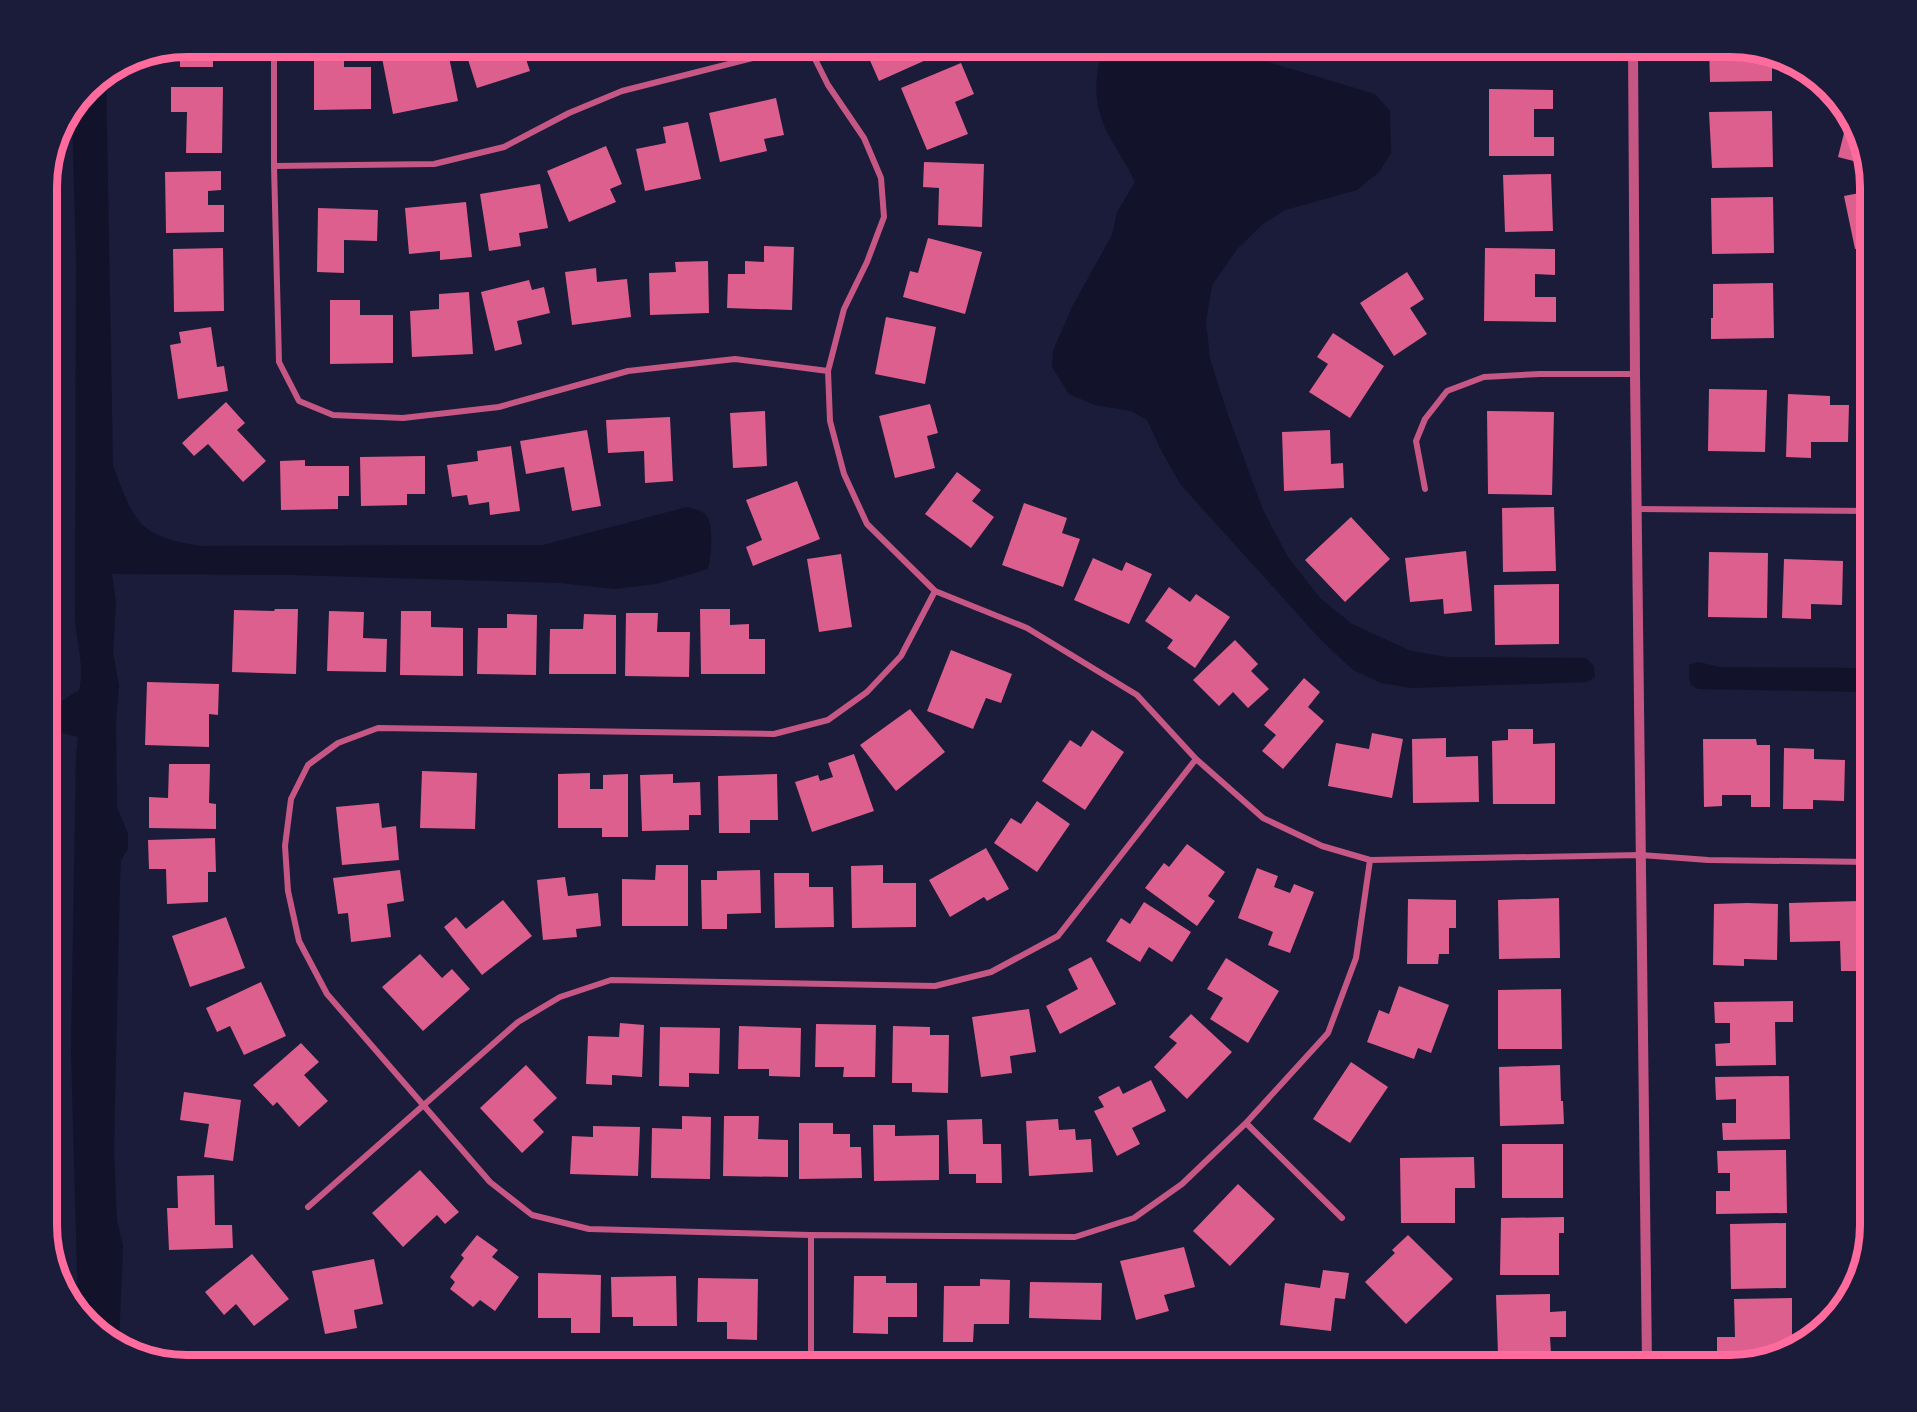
<svg xmlns="http://www.w3.org/2000/svg" width="1917" height="1412" font-family="'Golos Text',sans-serif">
  <style>
    .water { fill: #12122b }
    .building { fill: #dd5f8e }
    .lines { fill: none; stroke-linecap: round; stroke-linejoin: round }
    .minor { stroke: #c65784; stroke-width: 6 }
    .tertiary { stroke: #c65784; stroke-width: 10 }
    .rim { fill: none; stroke: #ff6b9d; stroke-width: 8 }
  </style>
  <rect width="100%" height="100%" fill="#1b1b3a"/>
  <!-- water -->
  <path class="water" d="M1103 47H1190L1221 53 1245 55 1375 94 1390 111 1391 153 1379 172 1357 190 1285 210 1263 224 1238 248 1212 285 1206 322 1210 359 1228 415 1263 510 1288 557 1320 598 1352 624 1411 651 1448 657 1586 658 1594 666 1595 677 1587 682 1412 688 1381 683 1353 670 1321 640 1181 485 1162 452 1147 420 1131 411 1095 405 1069 394 1052 367 1053 351 1072 307 1112 235 1117 212 1135 182C1126 161 1109 141 1102 120 1093 96 1096 71 1103 47Z
    M106 74 113 465C134 522 138 537 202 546L543 545 687 507C693 509 700 510 705 514 715 523 711 557 708 569L656 584 614 589 560 583 293 575 112 574 116 602 113 652 119 686 116 722 117 807 128 834V849L121 860 120 881 114 1149 117 1221 123 1246 119 1342 102 1337 78 1310 71 1050 76 754 78 737 47 729V700L62 701 79 690C85 668 77 645 75 622L76 262 72 111 94 82Z
    M1698 662 1720 667 1870 668V692L1698 689 1691 685 1689 677V665Z"/>
  <!-- building -->
  <path class="building" d="M187 46 213 47V67H180V57H168V50Z
    M441 47H447L458 101 393 114 382 58Z
    M464 47H522L530 71 477 88Z
    M864 47H920L926 60 879 81Z
    M1709 47H1731L1772 61V81L1710 82Z
    M344 58V67H371V109L314 110V59Z
    M961 63 974 94 955 102 968 134 927 150 901 88Z
    M171 87H223L222 153H186L187 112H171Z
    M1489 89 1553 90V109H1534V137H1554V156H1489Z
    M776 98 784 135 764 139 767 151 720 162 709 113Z
    M1772 111 1773 167 1712 168 1709 112Z
    M688 122 701 179 645 191 636 149 666 143 663 127Z
    M1846 125 1857 127 1865 164 1838 157Z
    M606 146 622 184 610 189 616 202 569 222 547 171Z
    M924 162 984 164 982 227 938 225 939 188 923 187Z
    M221 171V190L208 191V205H224V232L166 233 165 172Z
    M1551 174 1553 231 1505 232 1503 175Z
    M540 184 548 228 519 233 521 246 489 251 480 194Z
    M1870 191V246L1855 249 1844 196Z
    M1773 197 1774 253 1712 254 1711 198Z
    M466 202 472 257 440 260V251L409 254 405 208Z
    M318 208 378 210 377 241 344 240V273L317 272Z
    M928 238 982 252 965 314 903 297 910 271 918 273Z
    M764 246 794 247 792 310 727 308 728 274H745V261L764 262Z
    M223 248 224 311 174 312 173 249Z
    M1485 248 1555 249V275L1535 274V297H1556V322L1484 321Z
    M708 261 709 313 650 315 649 273 676 272 675 262Z
    M596 268 597 282 627 279 631 317 572 325 565 272Z
    M1407 272 1424 299 1410 308 1427 334 1394 356 1360 303Z
    M529 280 532 290 544 287 550 313 517 321 522 344 495 351 481 292Z
    M1773 283 1774 338 1711 339V318H1713V284Z
    M469 292 473 354 412 357 410 311 439 309V294Z
    M330 300H360V315H393V363L330 364Z
    M886 317 936 327 925 384 875 374Z
    M211 327 217 367 224 366 228 391 178 399 170 345 181 343 179 332Z
    M1333 333 1384 366 1350 418 1309 392 1328 364 1317 357Z
    M1709 389 1767 390 1765 452 1708 451Z
    M1788 394 1830 396V405H1849L1848 442H1811V458L1786 457Z
    M1865 394H1870V459H1863Z
    M226 402 245 423 237 430 266 461 243 482 208 444 194 456 182 443Z
    M930 404 938 433 927 436 935 468 895 478 879 416Z
    M765 411 767 466 733 468 730 413Z
    M1487 411 1554 412 1552 495 1488 494Z
    M670 417 673 481 645 483 644 451 608 453 606 420Z
    M587 430 601 506 572 511 564 467 526 474 520 441Z
    M1330 430 1331 464 1343 463 1344 488 1284 491 1282 432Z
    M511 446 520 511 490 515 489 502 469 505 467 495 452 497 447 465 478 461 477 451Z
    M425 456V494H407V505L361 506 360 457Z
    M305 460V466H349V496H338V509L281 510 280 461Z
    M957 472 981 490 972 501 994 517 971 548 925 514Z
    M797 481 820 539 753 566 746 547 762 540 746 500Z
    M47 485H53L55 572H47Z
    M1024 503 1067 518 1062 533 1080 539 1063 587 1002 565Z
    M1554 507 1556 571 1503 572 1502 508Z
    M1351 517 1390 559 1345 602 1305 560Z
    M1466 551 1472 611 1444 614 1443 599 1410 602 1405 558Z
    M1709 552 1768 553 1767 618 1708 617Z
    M841 554 852 627 819 632 807 559Z
    M1866 555H1870V608H1865Z
    M1093 558 1122 571 1126 562 1152 574 1129 624 1074 600Z
    M1784 559 1843 561 1842 605 1811 604V619L1782 618Z
    M1559 584V644L1495 645 1494 585Z
    M1169 587 1190 602 1196 594 1230 617 1195 668 1167 648 1173 640 1145 621Z
    M275 609H298L296 674 232 672 234 610 274 611Z
    M700 609H730V625L749 624V639H765V674H701Z
    M329 611 364 612 363 638 387 639 386 672 327 671Z
    M401 611H431V627L463 628V676L400 675Z
    M626 613H658L657 632H690L689 677 625 676Z
    M507 614 537 615 536 675 477 674 478 628H507Z
    M584 614 616 615V674H549L550 629H583Z
    M47 618H55L56 659H47Z
    M1235 640 1258 664 1251 671 1269 689 1248 708 1233 692 1219 706 1193 680Z
    M951 650 1012 674 1001 703 986 698 973 729 927 711Z
    M1304 678 1320 692 1308 707 1324 721 1283 769 1262 751 1276 735 1264 725Z
    M147 682 219 684 218 715 209 714V747L145 745Z
    M910 709 945 752 896 791 860 745Z
    M1508 729H1533V744L1555 743V804H1493L1492 741 1508 740Z
    M1092 730 1124 752 1085 810 1042 781 1070 740 1081 747Z
    M1372 733 1403 739 1392 798 1328 786 1336 743 1369 749Z
    M1446 738V757L1478 756 1479 802 1413 803 1412 739Z
    M1703 739H1756L1757 745H1770V807H1751V795H1722V806L1704 807Z
    M1784 748 1814 749V759L1845 760 1844 801 1813 800V809H1783Z
    M854 754 874 811 812 832 795 782 818 775 820 781 833 777 828 763Z
    M1862 754H1870V807H1861Z
    M169 764H210L209 803 216 804V829L149 828V797L168 798Z
    M422 771 477 773 475 829 420 828Z
    M590 773V789H603V775L628 774V837H602V828H558V774Z
    M673 774V783L700 782 701 815H689V830L642 831 640 775Z
    M777 774 778 820H750V833H719L718 776Z
    M1037 801 1070 824 1037 872 994 843 1011 818 1021 824Z
    M379 803 382 828 396 826 399 860 342 865 336 807Z
    M215 838 216 872H208V902L167 904 166 869H149L148 840Z
    M1187 844 1225 872 1208 896 1215 901 1197 926 1145 888 1164 863 1169 867Z
    M986 848 1009 889 987 901 984 897 950 917 929 880Z
    M656 865H688V926H622V879L655 880Z
    M883 865V883H916V927L852 928 851 866Z
    M1257 868 1278 876 1274 887 1290 893 1294 884 1314 892 1290 953 1268 945 1273 932 1238 918Z
    M400 870 404 901 387 904 391 937 351 942 348 913 338 914 333 878Z
    M760 870 761 913 727 914V929H702L701 880H717V871Z
    M774 873H809V887H833L834 927 775 928Z
    M565 877 568 896 598 893 601 926 576 929 577 937 543 940 537 880Z
    M1559 898 1560 958 1499 959 1498 900Z
    M1408 899 1456 900V928H1449V954H1439L1438 964H1407Z
    M503 900 532 936 482 975 444 927 456 917 466 929Z
    M1860 901 1862 971H1841L1840 941 1790 942 1789 903Z
    M1144 902 1191 932 1172 962 1149 947 1140 962 1106 941 1121 918 1130 924Z
    M1747 903 1778 904 1777 960 1744 959V966L1713 965 1714 904Z
    M226 917 245 968 190 987 172 936Z
    M420 954 442 978 452 969 470 989 423 1031 382 987Z
    M1091 957 1116 1004 1060 1034 1046 1006 1078 989 1068 969Z
    M1226 958 1279 991 1248 1043 1210 1019 1223 998 1207 989Z
    M261 982 286 1036 244 1055 230 1026 217 1032 206 1008Z
    M1399 986 1449 1005 1431 1053 1418 1048 1414 1059 1367 1042 1379 1010 1389 1014Z
    M1561 989 1562 1049H1498V990Z
    M1793 1001V1022H1775L1776 1065 1716 1066 1715 1044 1730 1043V1023H1715L1714 1002Z
    M1029 1009 1036 1052 1010 1056 1012 1073 981 1077 972 1017Z
    M1191 1014 1232 1052 1187 1099 1154 1067 1177 1043 1169 1037Z
    M620 1023 644 1025 642 1077 612 1075V1085L586 1084 588 1036 619 1037Z
    M816 1024 876 1025 875 1077H843L844 1067H815Z
    M739 1026 801 1028 800 1077 769 1076V1069H738Z
    M893 1026 930 1027V1035H949L948 1093 912 1092V1083H892Z
    M660 1027 720 1028 719 1074 689 1073V1087L659 1086Z
    M301 1043 319 1062 304 1075 328 1101 299 1127 277 1102 273 1106 253 1085Z
    M1351 1062 1388 1087 1350 1143 1313 1119Z
    M526 1065 557 1098 533 1120 544 1132 522 1153 480 1108Z
    M1560 1065 1561 1101H1563L1564 1124 1500 1126 1499 1067Z
    M1789 1076 1790 1139 1723 1140 1722 1123H1736V1099L1716 1100 1715 1077Z
    M1151 1080 1166 1111 1132 1128 1140 1144 1117 1156 1094 1111 1104 1107 1098 1097 1119 1086 1123 1094Z
    M184 1092 241 1100 233 1161 204 1157 209 1124 180 1120Z
    M682 1116 711 1117 710 1179 651 1178 652 1128 682 1129Z
    M724 1116H759L758 1139 788 1140V1177L723 1176Z
    M982 1119 983 1144H1001L1002 1183H976V1174H949L947 1120Z
    M1058 1119 1059 1130 1075 1129 1076 1140 1091 1139 1093 1172 1029 1176 1026 1121Z
    M799 1123H833V1134H850V1147H861L862 1178 799 1179Z
    M873 1125H895V1136L939 1135V1180L874 1181Z
    M593 1126 640 1127 638 1176 570 1174 572 1136 593 1137Z
    M1502 1144H1563V1198H1502Z
    M1786 1150 1787 1213 1716 1214V1191H1730V1173H1718L1717 1151Z
    M1474 1157 1475 1188H1455V1223H1401L1400 1158Z
    M420 1170 459 1212 445 1224 437 1215 403 1247 372 1213Z
    M214 1175 215 1225H232L233 1248 169 1250 167 1208H178L177 1176Z
    M1238 1184 1275 1219 1230 1266 1193 1231Z
    M1564 1217V1233H1559V1275H1500L1501 1218Z
    M1786 1223V1288L1731 1289 1730 1224Z
    M477 1235 498 1250 492 1257 519 1277 495 1311 480 1300 473 1307 450 1289 455 1282 450 1277 464 1258 461 1255Z
    M1408 1235 1453 1279 1406 1324 1365 1282 1395 1253 1392 1250Z
    M1184 1247 1195 1287 1164 1295 1169 1311 1136 1320 1120 1261Z
    M252 1254 289 1299 254 1326 236 1304 224 1315 205 1292Z
    M374 1259 383 1304 354 1310 357 1328 325 1334 312 1271Z
    M1323 1270 1349 1273 1345 1299 1335 1298 1331 1331 1280 1325 1285 1283 1320 1288Z
    M538 1273 601 1275 600 1333H571V1318H538Z
    M676 1276 677 1326H633V1317H612L611 1277Z
    M854 1276H886V1283H917V1317H888V1334L853 1333Z
    M698 1278 758 1279 757 1340 727 1339V1322H697Z
    M980 1279 1010 1280 1009 1324H974L973 1342H943L944 1286H980Z
    M1030 1282 1102 1283 1101 1320 1029 1318Z
    M1550 1294V1312L1566 1311V1337H1550L1551 1354 1498 1355 1496 1295Z
    M1792 1298V1348H1785V1353L1743 1363H1717V1337H1735L1734 1299Z
    M212 1360V1365H186L173 1361Z
    M534 1363 565 1364V1365H534Z
    M613 1363 641 1364V1365H613Z"/>
  <g class="lines">
    <!-- minor -->
    <path class="minor" d="M274 47V166L279 362 299 401 333 415 403 418 499 407 628 371 735 359 828 371
      M809 47 828 85 864 138 881 178 884 217 867 262 844 309 828 371 830 421 844 474 867 524 935 591 1027 628 1137 695 1196 759 1263 818 1322 846 1370 860 1641 855 1708 860 1870 862
      M274 166 434 164 504 147 569 113 622 91 796 47
      M1425 489 1416 441 1425 419 1447 391 1484 377 1540 374H1635
      M1638 509 1870 511
      M935 591 901 656 867 692 828 720 774 734 378 728 338 743 308 765 291 799 285 846 288 891 299 941 327 994 490 1182 532 1215 589 1229 811 1235 1075 1237 1134 1218 1182 1184 1246 1123 1328 1033 1356 958 1370 860
      M1246 1123 1342 1218
      M308 1207 518 1022 560 997 611 980 935 986 991 972 1058 936 1196 759
      M811 1235V1365"/>
    <!-- tertiary -->
    <path class="tertiary" d="M1633 47 1635 374 1647 1365"/>
  </g>
  <!-- crop -->
  <path d="M0 0H1917V1412H0ZM187 57H1730A130 130 0 0 1 1860 187V1225A130 130 0 0 1 1730 1355H187A130 130 0 0 1 57 1225V187A130 130 0 0 1 187 57Z" fill="#1b1b3a" fill-rule="evenodd"/>
  <path class="rim" d="M187 57H1730A130 130 0 0 1 1860 187V1225A130 130 0 0 1 1730 1355H187A130 130 0 0 1 57 1225V187A130 130 0 0 1 187 57Z"/>
</svg>
